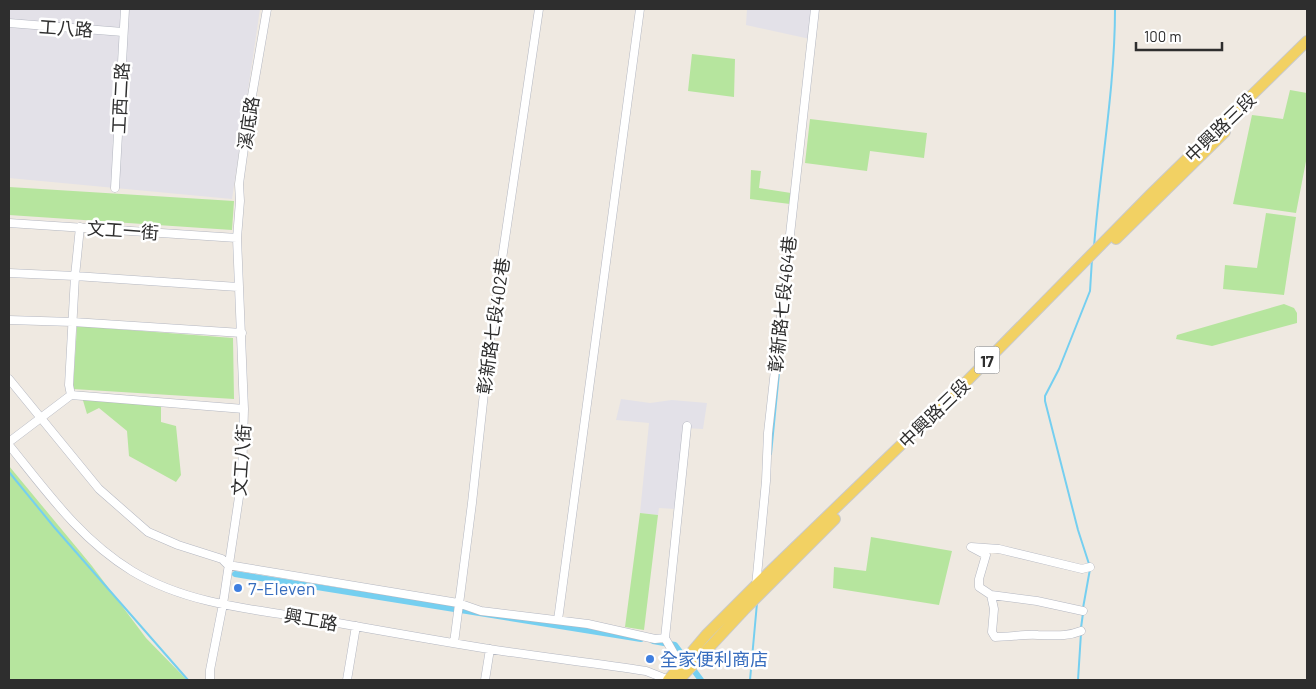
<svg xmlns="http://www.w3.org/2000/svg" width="1316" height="689" font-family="Barlow,'Noto Sans TC',sans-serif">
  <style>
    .industrial { fill: #e3e1e8 }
    .green { fill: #b6e59e }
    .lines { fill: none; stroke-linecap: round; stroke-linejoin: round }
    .stream { stroke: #75cff0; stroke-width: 2 }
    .canal { stroke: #75cff0; stroke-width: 6 }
    .minor-casing { stroke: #b4b7c1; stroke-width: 9 }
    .major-casing { stroke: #c9c9c9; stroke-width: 12 }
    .minor { stroke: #fff; stroke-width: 8 }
    .major { stroke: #f2d163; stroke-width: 10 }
    .shop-dot { fill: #3f7fe0; stroke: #fff; stroke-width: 2 }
    .labels { text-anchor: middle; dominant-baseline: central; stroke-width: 5; stroke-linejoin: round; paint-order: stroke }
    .shield { fill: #fff; stroke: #6d6d6d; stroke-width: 1 }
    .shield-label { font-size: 16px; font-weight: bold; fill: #2e2e2e }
    .street-label { font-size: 18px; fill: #2e2e2e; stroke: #fff }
    .shop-label { font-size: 18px; fill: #366cbe; stroke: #fff; text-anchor: start }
  </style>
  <rect width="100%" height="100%" fill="#efe9e1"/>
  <!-- industrial -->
  <path class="industrial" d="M9 9H260L232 199 9 178Z
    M747 9H812L810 39 746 25Z
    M621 399 650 403 672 400 707 403 703 429 685 428 675 509 659 508 658 515 640 513 649 423 616 420Z"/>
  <!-- green -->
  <path class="green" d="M692 54 735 59 734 97 688 91Z
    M1290 90 1307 93V156L1296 213 1233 204 1252 115 1283 119Z
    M810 119 927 133 924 158 870 151 867 171 805 163Z
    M751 170 761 171 759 188 791 193 790 204 750 199Z
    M9 187 234 201 232 230 9 215Z
    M1266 213 1296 217 1284 295 1223 289 1225 265 1257 268Z
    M1284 304 1294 308 1297 313V323L1212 346 1176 339 1177 335Z
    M77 326 233 338 234 399 73 389Z
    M82 397 161 403V422L176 426 181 475 176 482 129 456 127 431 99 408 87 414Z
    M9 466 92 566 146 638 187 680H9Z
    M640 513 658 515 644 630 625 627Z
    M871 537 952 551 939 605 833 588 834 567 866 571Z"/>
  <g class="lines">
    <!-- stream -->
    <path class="stream" d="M1094 247C1100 168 1115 89 1115 9
      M771 454 784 322
      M9 472 54 527 188 680
      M1089 564 1078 530 1045 401V396L1059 369 1090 291 1092 259
      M1083 608 1090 569
      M1081 628 1083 613
      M750 680 757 603
      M1078 680 1081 633"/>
    <!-- canal -->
    <path class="canal" d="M235 574 641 639
      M653 641 675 645 701 680"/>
    <!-- minor casing -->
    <g class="minor-casing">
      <path id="minor" d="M9 23 123 32
        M115 188 125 9
        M9 223 237 238
        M9 273 75 276 238 287
        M9 320 73 322 242 333
        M9 379 99 489 148 532 178 545 222 559 228 565 458 603 481 611 588 624 655 639 665 638
        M71 395 69 385 75 276 80 227
        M9 442 71 395 244 409
        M9 445C47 492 80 539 132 571 188 605 258 610 321 620 377 630 433 640 489 649 541 657 594 663 646 671L669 680
        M756 586 766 481 768 433 815 9
        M991 595 1037 601 1083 611
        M558 620 640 9
        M1081 631C1066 637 1054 635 1038 635 1024 634 1010 637 995 637L992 632 994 609 991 595 979 587V579L986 555 971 547 999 549 1082 569 1090 567
        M454 643 472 503 489 347 539 9
        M683 670 665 638 687 426
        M210 680V670L223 604 242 477 244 409 237 238 240 201 239 184 248 119 267 9
        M347 680 356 626
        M485 680 490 649"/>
    </g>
    <!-- major casing -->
    <g class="major-casing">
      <path id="major" d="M1116 239 1225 132
        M668 680 706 635 756 585 967 381 1150 195 1307 41
        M679 680 745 609 835 519"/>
    </g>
    <!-- minor -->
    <use href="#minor" class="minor"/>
    <!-- major -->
    <use href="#major" class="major"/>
  </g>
  <!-- markers -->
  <g class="shop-dot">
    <circle cx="238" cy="588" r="5"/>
    <circle cx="650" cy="659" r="5"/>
  </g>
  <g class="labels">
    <!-- shield labels -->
    <rect class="shield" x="974.5" y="346.5" width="25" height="27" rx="4"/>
    <g class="shield-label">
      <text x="987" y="360">17</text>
    </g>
    <!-- street labels -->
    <g class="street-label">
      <text transform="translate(66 28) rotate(4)">工八路</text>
      <text transform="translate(120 98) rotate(-87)">工西二路</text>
      <text transform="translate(248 123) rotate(-81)">溪底路</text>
      <text transform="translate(1220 127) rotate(-44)">中興路三段</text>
      <text transform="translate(123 230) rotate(4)">文工一街</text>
      <text transform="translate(782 304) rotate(-84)">彰新路七段464巷</text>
      <text transform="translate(493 326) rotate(-82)">彰新路七段402巷</text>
      <text transform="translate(934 413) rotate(-44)">中興路三段</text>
      <text transform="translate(241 460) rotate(-86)">文工八街</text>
      <text transform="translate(311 619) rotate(10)">興工路</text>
    </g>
    <!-- shop labels -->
    <g class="shop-label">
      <text x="248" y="588">7-Eleven</text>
      <text x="660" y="659">全家便利商店</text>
    </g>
  </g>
  <!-- border -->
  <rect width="1316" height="689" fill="none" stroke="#2e2e2e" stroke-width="20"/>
  <!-- scale -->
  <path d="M1136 42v8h86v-8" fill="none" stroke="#2e2e2e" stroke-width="2.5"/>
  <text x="1144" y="42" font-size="15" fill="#2e2e2e" stroke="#ffffff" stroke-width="4" paint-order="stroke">100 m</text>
</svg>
